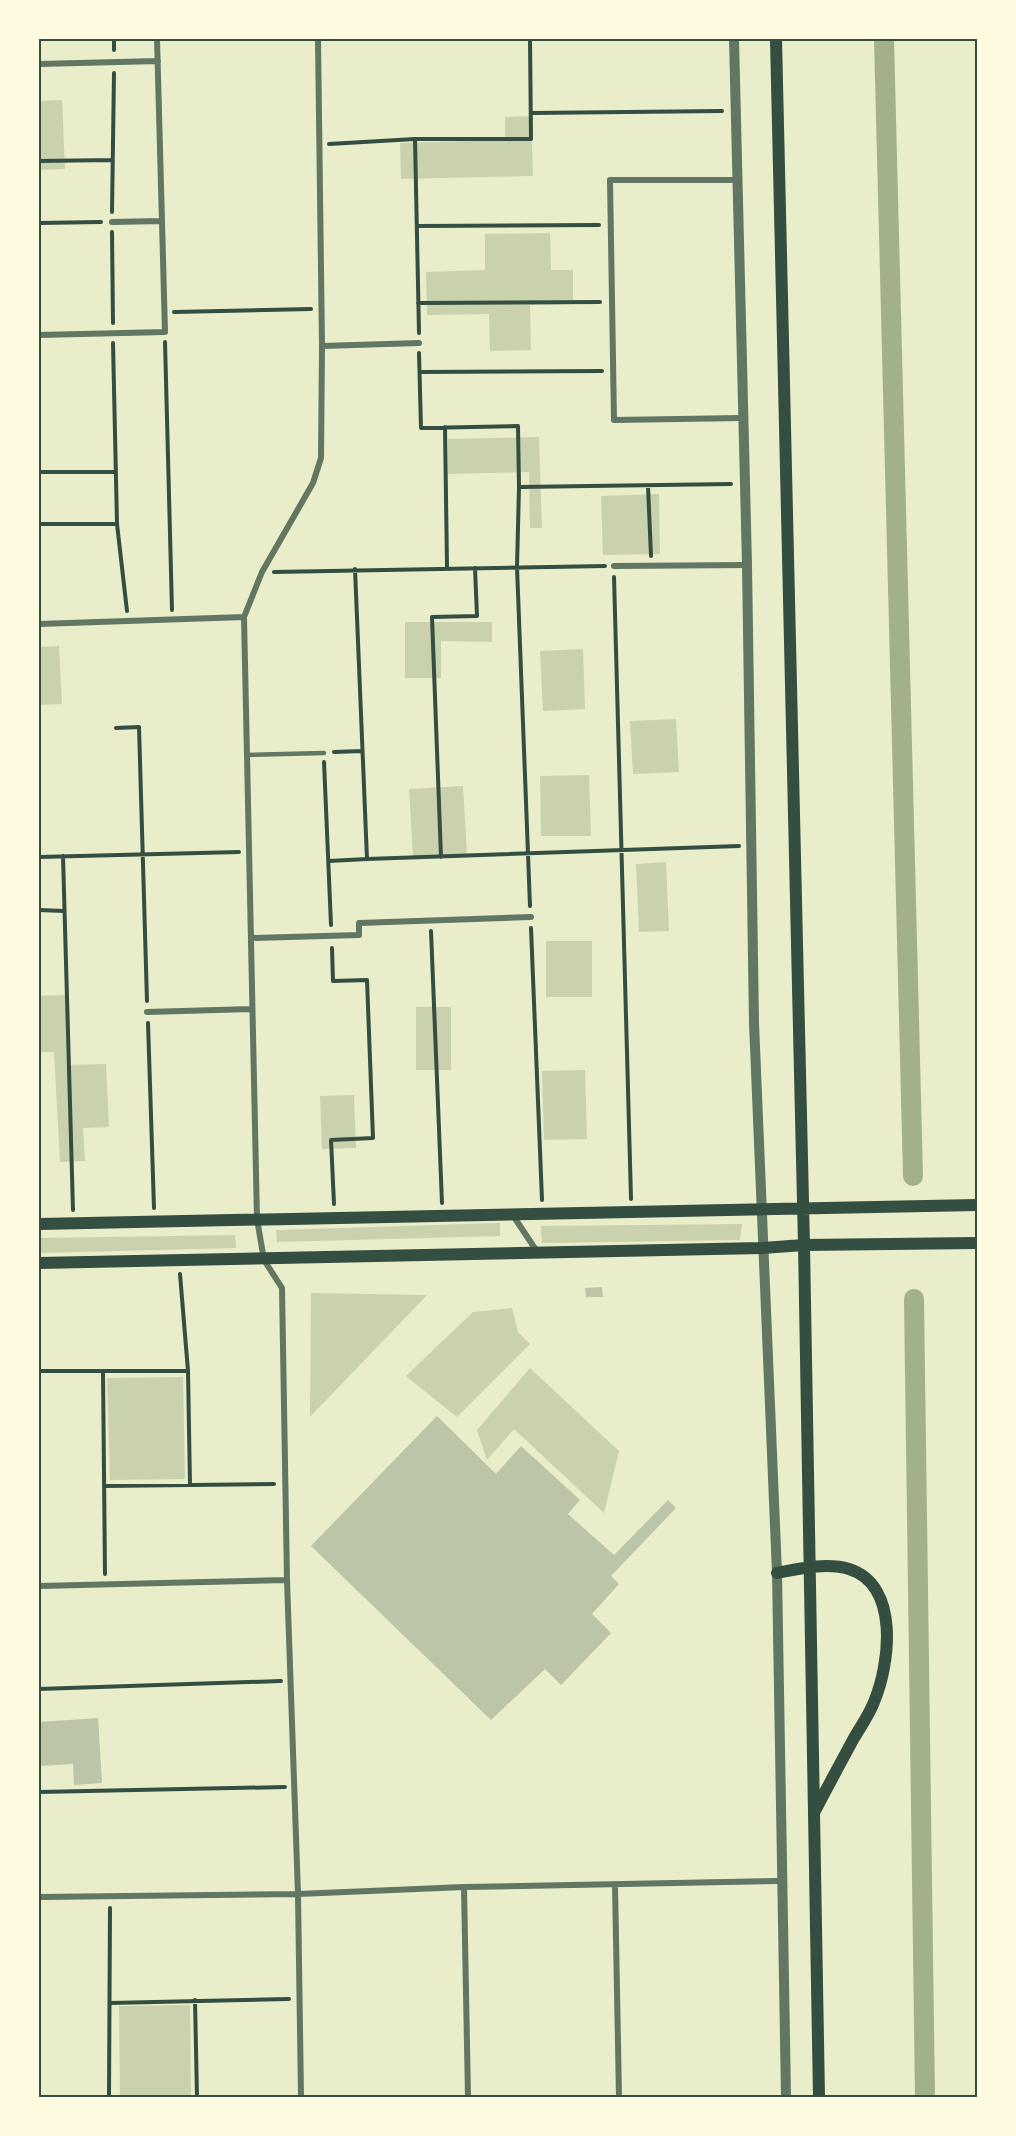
<svg xmlns="http://www.w3.org/2000/svg" width="1016" height="2136" font-family="Manrope,sans-serif">
  <style>
    .green { fill: #cad2ad }
    .lines { fill: none; stroke-linecap: round; stroke-linejoin: round }
    .canal { stroke: #a3b18a; stroke-width: 20 }
    .building { fill: #bcc5a7 }
    .path { stroke: #344e41; stroke-width: 4 }
    .service { stroke: #617663; stroke-width: 4.5 }
    .minor { stroke: #617663; stroke-width: 6 }
    .tertiary { stroke: #617663; stroke-width: 10 }
    .secondary { stroke: #344e41; stroke-width: 12 }
    .neatline { fill: none; stroke: #344e41; stroke-width: 2 }
  </style>
  <rect width="100%" height="100%" fill="#e9edc9"/>
  <!-- green -->
  <path class="green" d="M62 100 65 169 39 170V101Z
    M531 116 533 176 401 179 400 143 505 140V117Z
    M550 233 551 270H573V304L530 305 531 350 490 351 489 314 427 315 426 272 485 270V234Z
    M539 437 542 528H530L529 472 448 474V439Z
    M659 494 660 554 603 555 601 496Z
    M405 622H492V642L441 641V678H405Z
    M59 646 62 704 39 705V647Z
    M583 649 585 709 543 711 540 651Z
    M676 719 679 772 633 774 630 721Z
    M589 775 591 836H541L540 776Z
    M463 786 467 855 413 857 409 789Z
    M666 862 669 931 639 932 636 864Z
    M546 941H592V997H546Z
    M65 995 68 1065 106 1064 109 1127 83 1128 85 1161 60 1162 54 1052H39V996Z
    M416 1007H451V1070H416Z
    M585 1070 587 1139 544 1140 542 1071Z
    M354 1095 356 1148 322 1149 320 1096Z
    M500 1223V1236L277 1242 276 1230Z
    M742 1224 740 1240 542 1243 541 1226Z
    M235 1235 236 1248 39 1253V1238Z
    M311 1293 427 1295 310 1417Z
    M512 1308 518 1332 530 1344 457 1417 406 1376 473 1312Z
    M530 1368 619 1451 604 1513 514 1429 487 1460 477 1430Z
    M183 1377 185 1479 110 1480 107 1378Z
    M190 2005 191 2097H120L119 2006Z"/>
  <g class="lines">
    <!-- canal -->
    <path class="canal" d="M884 39 913 1176
      M914 1299 925 2097"/>
  </g>
  <!-- building -->
  <path class="building" d="M602 1287 603 1297H586L585 1288Z
    M437 1416 496 1474 521 1446 580 1500 568 1514 614 1555 668 1500 676 1508 611 1576 619 1584 592 1614 611 1633 561 1685 545 1669 491 1720 311 1546Z
    M98 1718 102 1783 74 1785 73 1764 39 1766V1722Z"/>
  <g class="lines">
    <!-- path -->
    <path class="path" d="M114 39V50
      M531 113 722 111
      M415 139 419 333
      M329 144 415 139H531L530 39
      M39 161 112 160
      M112 212 114 73
      M39 223 101 222
      M417 226 599 225
      M112 232 113 323
      M418 303 600 302
      M174 312 311 309
      M165 342 172 610
      M113 343 117 524 127 611
      M419 353 421 428 518 426 519 487 517 567 530 906
      M420 372 602 371
      M445 427 447 567
      M39 472H116
      M648 486 651 556
      M519 487 731 484
      M39 524H117
      M355 569 367 859 739 846
      M274 572 605 566
      M614 577 631 1199
      M116 728 139 727 147 1001
      M334 752 362 751
      M324 762 331 925
      M63 856 73 1210
      M39 857 239 852
      M441 857 432 617 477 616 475 568
      M329 861 367 859
      M39 910 64 911
      M531 928 542 1200
      M431 931 442 1203
      M332 948 333 981 367 980 373 1138 331 1140 334 1204
      M148 1023 154 1208
      M180 1274 188 1371 190 1485
      M39 1371H188
      M103 1372 105 1574
      M105 1486 274 1484
      M39 1689 281 1681
      M39 1792 285 1787
      M195 2000 197 2097
      M110 2003 289 1999
      M109 2097 110 1908"/>
    <!-- service -->
    <path class="service" d="M247 755 324 753"/>
    <!-- minor -->
    <path class="minor" d="M39 64 158 61
      M736 180H610L614 420 742 418
      M112 222 162 221
      M39 335 165 332 157 39
      M322 346 419 343
      M614 566 747 565
      M39 624 244 617
      M251 938 359 935V923L531 917
      M147 1012 252 1009
      M512 1214 538 1253
      M39 1586 287 1580
      M615 1885 619 2097
      M464 1887 468 2097
      M39 1897 298 1894 464 1887 781 1881
      M301 2097 298 1894 287 1580 282 1288 264 1260 257 1219 244 617 262 572 313 483 321 458 322 346 318 39"/>
    <!-- tertiary -->
    <path class="tertiary" d="M734 39 747 565 754 1023 777 1573 786 2097"/>
    <!-- secondary -->
    <path class="secondary" d="M776 39 804 1245 819 2097
      M39 1224 977 1205
      M39 1263 762 1248 804 1245 977 1243
      M777 1573C798 1569 827 1562 849 1569 900 1585 890 1664 874 1702 869 1715 861 1726 854 1738 841 1762 828 1786 815 1811"/>
  </g>
  <!-- border -->
  <rect width="1016" height="2136" fill="none" stroke="#fefae0" stroke-width="81"/>
  <rect x="40" y="40" width="936" height="2056" class="neatline"/>
</svg>
